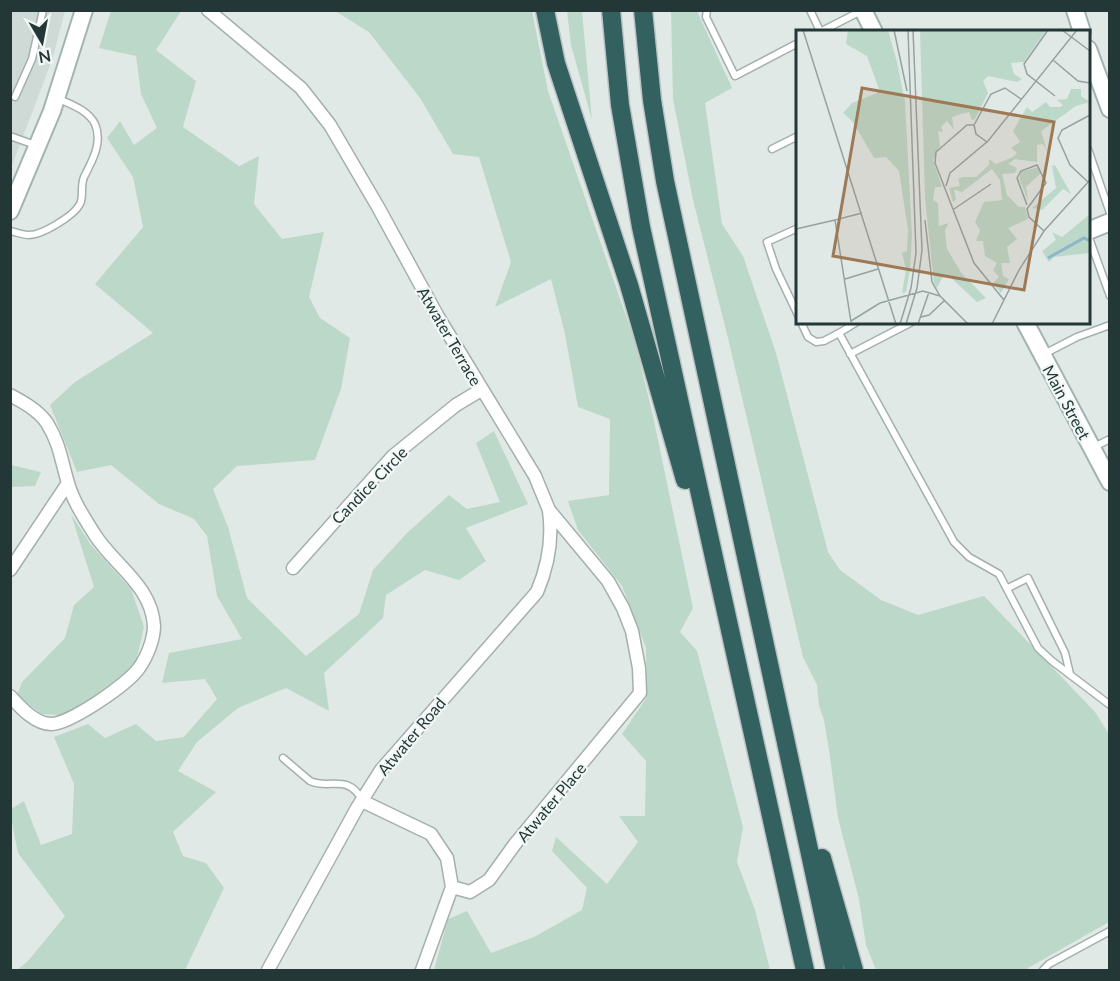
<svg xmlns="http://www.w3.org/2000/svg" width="1120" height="981" font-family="Lato,sans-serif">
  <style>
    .built { fill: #cfd9d6 }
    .green { fill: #bcd8c9 }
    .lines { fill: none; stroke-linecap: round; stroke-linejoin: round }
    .lane-casing { stroke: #a4b0ae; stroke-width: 9 }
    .street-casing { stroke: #a4b0ae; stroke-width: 15 }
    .secondary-casing { stroke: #a1b4b1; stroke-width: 20 }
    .highway-casing { stroke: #bdc3c3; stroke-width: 21 }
    .lane { stroke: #fff; stroke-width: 6 }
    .street { stroke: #fff; stroke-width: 12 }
    .secondary { stroke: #fff; stroke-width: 16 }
    .highway { stroke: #336160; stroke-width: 18 }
    .labels { text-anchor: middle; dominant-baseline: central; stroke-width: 4.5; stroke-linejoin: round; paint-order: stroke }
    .street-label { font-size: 16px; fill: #233836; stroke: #f1f7f5 }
    .inset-river { fill: none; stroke: #8fb5c9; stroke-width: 3 }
    .inset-road { fill: none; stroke: #95a2a0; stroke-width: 1.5 }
    .view { fill: #9e7956; fill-opacity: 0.15; stroke: #9e7956; stroke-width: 3 }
    .inset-edge { fill: none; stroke: #233836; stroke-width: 3 }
  </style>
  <rect width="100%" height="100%" fill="#e1e9e7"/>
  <!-- built -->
  <path class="built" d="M11 11H65L52 60 11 168Z"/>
  <!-- green -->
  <path class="green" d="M111 11H181L156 50 196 81 183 127 239 166 259 156 254 204 282 239 324 232 309 297 320 318 350 338 341 389 315 460 237 466 213 489 228 527 247 598 306 656 359 614 373 570 407 533 449 495 467 509 500 502 476 443 494 431 528 504 466 528 486 561 459 580 425 570 386 595 383 618 324 673 329 711 286 688 238 708 197 742 178 771 216 792 173 832 183 856 206 863 224 888 185 970H17L28 961 65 916 18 853 11 818V809L24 801 41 845 72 834 74 784 54 737 88 724 105 738 136 724 156 741 184 737 217 699 205 679 162 683 169 653 242 639 217 596 207 536 194 519 159 504 111 465 77 472 50 405 75 382 153 333 95 284 143 227 133 177 107 138 120 121 134 145 157 128 141 94 136 56 99 48Z
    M335 11H532L548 91 635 342 653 416 693 608 680 632 697 651 743 827 737 862 755 910 770 970H434L448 919 467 911 491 953 534 937 582 910 587 888 552 851 556 837 607 884 638 842 619 816H645L646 761 622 734 647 697 646 648 622 586 578 530 568 501 609 495 610 419 578 407 565 334 551 279 495 307 511 262 479 157 453 154 420 98 369 32Z
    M567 11H582L592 120 571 45Z
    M671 11H697L732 88 705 103 722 224 743 256 776 353 828 552 840 570 881 600 918 615 984 596 1095 712 1109 734V922L1028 968V970H876L866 945 859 899 838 818 829 750 824 720 819 706 817 685 803 657 728 338 693 200 673 99Z
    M11 465 41 472 35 486 11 487Z
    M71 514 91 545 131 589 144 627 135 666 91 700 60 715 41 714 17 695 22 682 65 638 74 605 94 587Z"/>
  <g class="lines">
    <!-- lane casing -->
    <g class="lane-casing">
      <path id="lane" d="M707 10 706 17 735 76 798 43
        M810 10 820 31
        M820 32 861 11
        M15 97 32 59 43 10
        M10 136 35 145
        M772 149 798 136
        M1088 149 1110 213
        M798 228 767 242 776 269 798 315
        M10 231C16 232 23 235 29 235 42 235 74 216 80 204 84 195 80 187 84 177 92 161 103 143 95 124 88 110 70 104 57 98
        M1088 235 1110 296
        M801 322 808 337 816 342 824 341 839 333 954 542 969 557 999 574 1038 648 1052 661 1110 705
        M839 333 857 322
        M850 354 912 322
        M1044 354 1077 337 1110 325
        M1092 448 1110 439
        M1008 588 1028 578 1065 653 1070 674
        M283 758 310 781C329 790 348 773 362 800
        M1043 970 1049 964 1110 931"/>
    </g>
    <!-- street casing -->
    <g class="street-casing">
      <path id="street" d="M208 10 301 88 330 125 378 207 437 315 535 476 549 510 608 581 623 608 632 631 639 668 640 693 515 844 489 880 470 892 452 887
        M10 395C23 402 38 410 47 423 60 444 61 460 68 483 73 501 85 519 95 535 114 565 152 586 154 626 154 639 147 657 139 668 128 684 70 724 51 724 35 724 20 707 10 696
        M293 568 393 456 456 405 481 390
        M10 570 68 483
        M362 801 431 834 447 858 452 887 422 970
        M268 970 357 808 381 770 537 592C548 566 553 539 549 511"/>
    </g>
    <!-- secondary casing -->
    <g class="secondary-casing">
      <path id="secondary" d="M863 10 874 32
        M1075 10 1082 32
        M1088 49 1110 109
        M10 211 52 111 84 10
        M1088 231 1110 222
        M1025 322 1110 482"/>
    </g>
    <!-- highway casing -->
    <g class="highway-casing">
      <path id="highway" d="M545 10 556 63 629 285 685 480
        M611 10 620 105 641 227 805 970
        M643 10 652 100 665 181 835 970
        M822 858 854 970"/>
    </g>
    <!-- lane -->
    <use href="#lane" class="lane"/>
    <!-- street -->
    <use href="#street" class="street"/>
    <!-- secondary -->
    <use href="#secondary" class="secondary"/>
    <!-- highway -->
    <use href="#highway" class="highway"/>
  </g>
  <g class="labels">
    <!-- street labels -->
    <g class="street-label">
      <text transform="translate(450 336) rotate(60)">Atwater Terrace</text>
      <text transform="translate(1067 402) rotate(62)">Main Street</text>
      <text transform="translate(369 485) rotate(-46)">Candice Circle</text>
      <text transform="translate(411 736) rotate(-50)">Atwater Road</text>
      <text transform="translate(551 802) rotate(-50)">Atwater Place</text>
    </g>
  </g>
  <!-- overview -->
  <g transform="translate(796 30)">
    <rect width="294" height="294" fill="#e1e9e7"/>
    <path d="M52 0H92L101 32 109 72 116 205 114 239 110 262 106 263 110 239 106 223 111 221 112 200 103 141 90 127 78 128 57 92 47 83 56 73 81 63 83 59 71 26 50 14ZM124 0H250L228 32 215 33 218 44 226 49 221 52 192 46 187 51 192 63 179 89 176 90 173 82 165 84 156 87 158 100 151 91 145 97 147 102 142 101 144 116 137 130 146 157H139L137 170 142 173 143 196 153 193 149 200 151 219 166 244 190 268 181 272 153 246 146 248 141 258 138 254 129 169ZM275 59H285V66L294 72 280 76 245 101 251 121 247 114 241 115V132L219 129 212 134 221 138 219 143 206 144 211 165 223 177H229L232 189 212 198 221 209 211 217 214 233H205L207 246 213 249 205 263 197 253 203 247 197 240 201 233 189 226 187 211H180L184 200 179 192 188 172 206 170 204 150 196 139 166 162 158 159 160 170 157 172 153 158 164 156 162 149 167 147H180L193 135V129L200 134 217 127 221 123 215 118 224 112 217 101 231 77 236 82 250 72 254 77H264L267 75 261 70 271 69ZM259 135 275 164 267 159 246 180 236 178 260 158 256 136ZM243 137 245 143 230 157 232 170 223 148 225 142ZM294 184V223L258 227 253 232 246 221 260 210 256 202 266 207Z" fill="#bcd8c9"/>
    <path class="inset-river" d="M252 228 288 208 294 211"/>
    <path class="inset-road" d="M7 0 100 294M98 0 111 61M252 0 228 34 231 44 259 66M266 0 294 21M257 30 282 51 294 53M178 95H171L140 122 139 133 178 233 208 270M191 112 180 104 178 95 195 64 209 58 225 69M292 152 274 135 262 108 266 100 294 85M150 156 154 143 192 111 281 0M231 175 221 148 225 141 241 135 250 153 231 179 233 187 248 201M158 179 195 154M129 190 136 252 144 266M0 199 39 190M49 249 82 239M125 287 133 285 149 270M55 291 84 273 127 261 144 266 172 294M55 292 39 190 66 183M104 294 115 258 120 223 112 0M110 294 121 258 126 220 117 0M122 294 133 262M196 294 223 240 248 201 294 150"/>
    <path class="view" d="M66 58 258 92 228 260 37 226Z"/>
    <rect width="294" height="294" class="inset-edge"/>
  </g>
  <!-- border -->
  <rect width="1120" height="981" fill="none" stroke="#233836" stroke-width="24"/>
  <!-- north arrow -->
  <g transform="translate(42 42) rotate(170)" stroke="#f1f7f5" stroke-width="4.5" paint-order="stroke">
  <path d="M0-4.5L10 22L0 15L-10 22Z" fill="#233836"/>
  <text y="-9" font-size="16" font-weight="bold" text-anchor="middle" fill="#233836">N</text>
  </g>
</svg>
